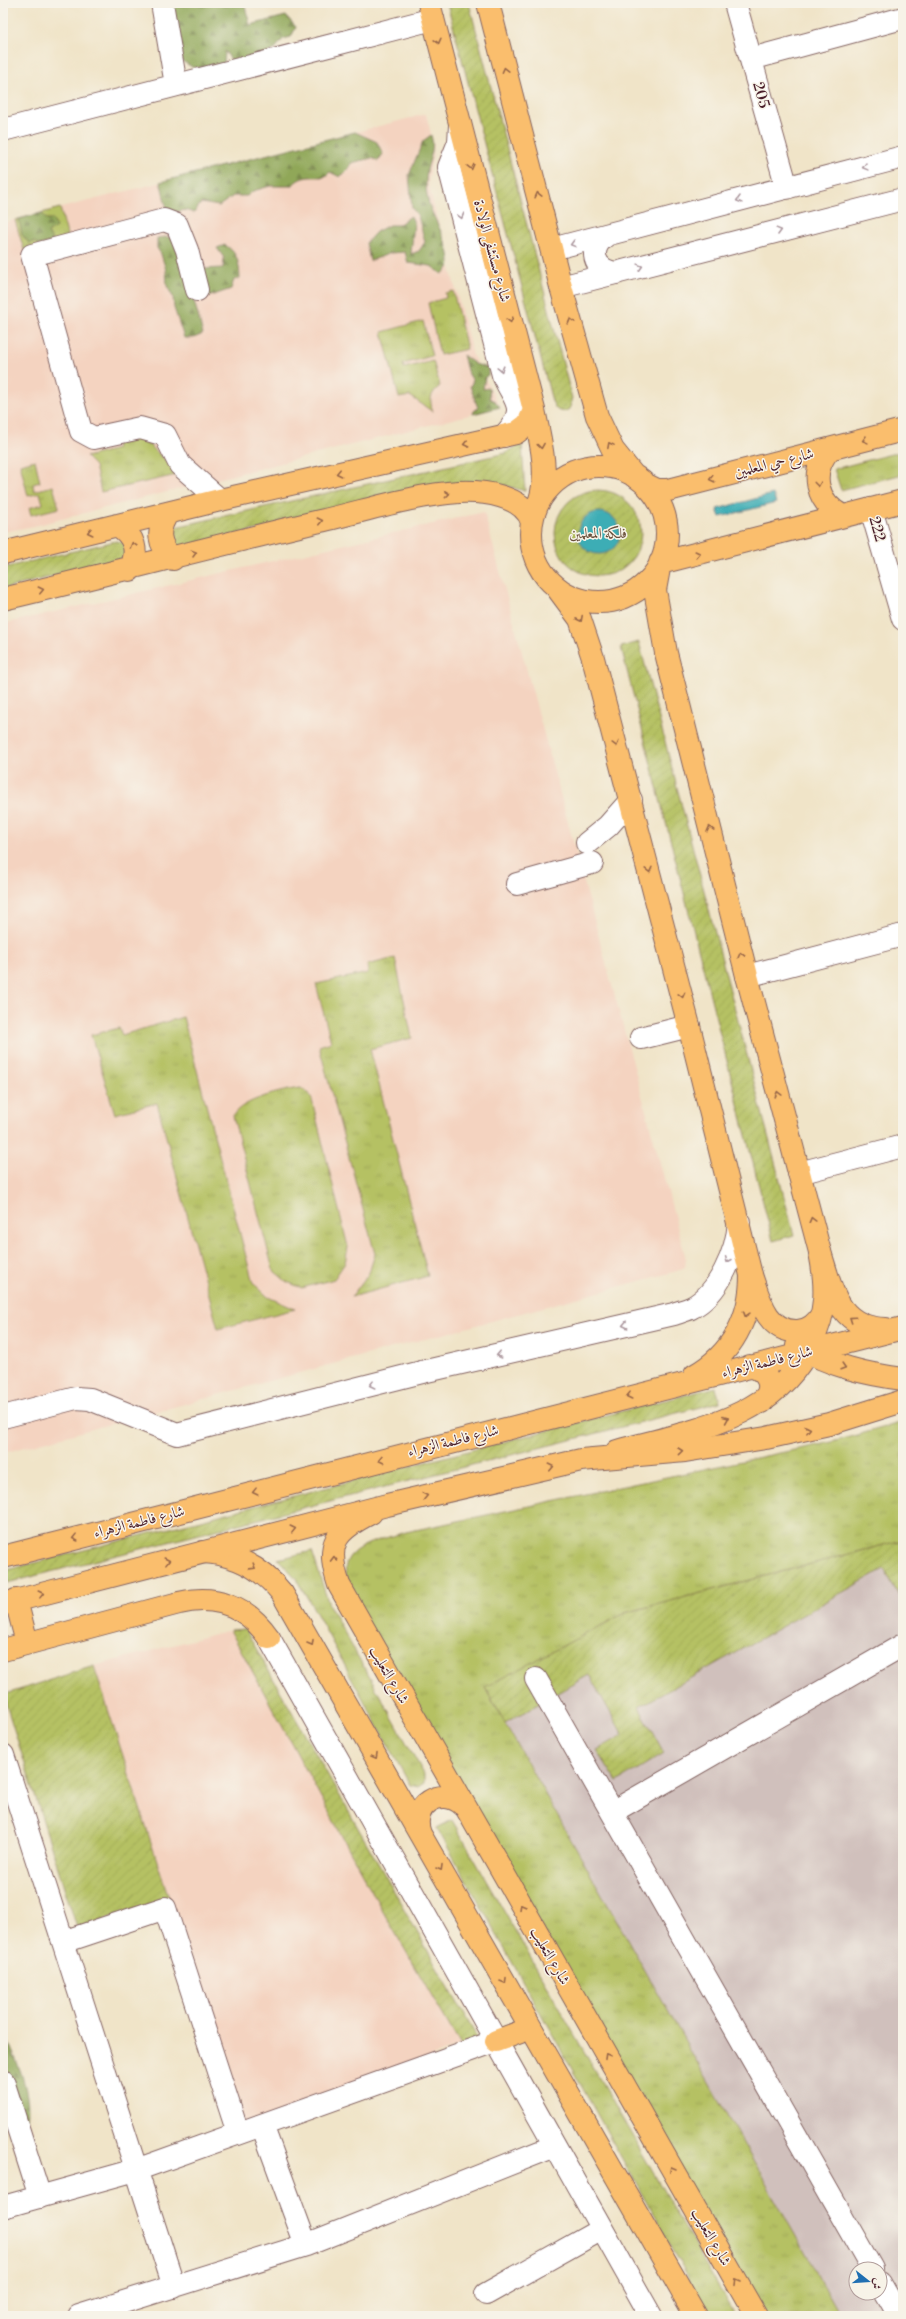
<svg xmlns="http://www.w3.org/2000/svg" width="906" height="2319" font-family="'Libre Bodoni',Amiri,serif">
  <style>
    .built { fill: #f4d3c0 }
    .industrial { fill: #d0c0bc; fill-rule: evenodd }
    .grass { fill: url(#grass-tufts); stroke: #807047 }
    .forest { fill: url(#forest-firs); stroke: #6d6342 }
    .garden { fill: url(#garden-furrows); stroke: #807047 }
    .water { fill: #3cadb5; stroke: #436670 }
    .lines { fill: none; stroke-linecap: round; stroke-linejoin: round }
    .minor-casing { stroke: #846462; stroke-width: 24 }
    .major-casing { stroke: #846462; stroke-width: 24 }
    .highway-casing { stroke: #846462; stroke-width: 24 }
    .minor { stroke: #fff; stroke-width: 22 }
    .major { stroke: #fabe6d; stroke-width: 22 }
    .highway { stroke: #fabe6d; stroke-width: 22 }
    .oneway { stroke: #996749 }
    .oneway2 { stroke: #ae9aa0 }
    .labels { text-anchor: middle; dominant-baseline: central; stroke-width: 3; stroke-linejoin: round; paint-order: stroke }
    .street-label { font-size: 15px; fill: #4a1f2b; stroke: #f7f3e8 }
    .park-label { font-size: 15px; fill: #6a503c; stroke: #f7f3e8 }
  </style>
  <defs>
    <pattern id="grass-tufts" width="24" height="20" patternUnits="userSpaceOnUse"><rect width="24" height="20" fill="#b5c163"/><path d="M3 7l-1-3M5 7V3M7 7l1-3M15 17l-1-3M17 17v-4M19 17l1-3" fill="none" stroke="#9da556"/></pattern>
    <pattern id="forest-firs" width="22" height="20" patternUnits="userSpaceOnUse"><rect width="22" height="20" fill="#90a759"/><path d="M5 1l3.5 6h-7zM16 11l3.5 6h-7z" fill="#78874a"/></pattern>
    <pattern id="garden-furrows" width="10" height="10" patternUnits="userSpaceOnUse"><rect width="10" height="10" fill="#b5c163"/><path d="M-1 1l2-2M0 10L10 0M9 11l2-2" fill="none" stroke="#9da556"/></pattern>
  </defs>
  <rect width="100%" height="100%" fill="#f7f3e8"/>
  <filter id="ink" filterUnits="userSpaceOnUse"><feTurbulence type="fractalNoise" baseFrequency=".025" numOctaves="2"/><feDisplacementMap in="SourceGraphic" scale="8" xChannelSelector="R" yChannelSelector="G"/><feConvolveMatrix kernelMatrix="1 2 1 2 8 2 1 2 1" color-interpolation-filters="sRGB"/></filter>
  <filter id="wash" filterUnits="userSpaceOnUse"><feTurbulence type="fractalNoise" baseFrequency=".012" numOctaves="4" result="noise"/><feDisplacementMap in="SourceGraphic" scale="16" xChannelSelector="R" yChannelSelector="G"/><feGaussianBlur stdDeviation="0.9" result="paint"/><feColorMatrix in="noise" values="0 0 0 0 0 0 0 0 0 0 0 0 0 0 0 0 0 1.4 0 .05"/><feComposite in="paint" operator="in"/></filter>
  <g filter="url(#wash)">
    <rect width="100%" height="100%" fill="#f0e4c8"/>
    <!-- built -->
    <path class="built" d="M426 114 434 146 428 183 473 356 500 407 34 526 3 532V223Z
      M484 512 686 1259 685 1267 677 1271 3 1453V624Z
      M230 1630 382 1910 461 2046 244 2127 94 1666Z"/>
    <!-- industrial -->
    <path class="industrial" d="M903 1540V2316H841L485 1687ZM856 2269H880V2293H856Z"/>
    <!-- grass -->
    <path class="grass" d="M60 208 68 238 24 250 15 220Z
      M453 291 467 349 440 355 428 303 446 298 445 293Z
      M423 321 432 356 403 364 404 368 433 361 440 386C430 394 429 400 433 412L410 396 399 398 382 332Z
      M142 438 181 474 101 492 95 466 86 457 117 449 116 444Z
      M903 451V474L841 490 834 469Z
      M35 460 40 482 33 484 34 491 53 486 59 508 31 515 29 508 43 504 40 493 28 496 20 464Z
      M395 958 412 1038 370 1049 428 1276 351 1297 369 1273 375 1254 319 1046 331 1042 316 984 368 973 367 965Z
      M183 1017 253 1283 268 1297 295 1309 218 1329 157 1103 115 1114 91 1035 119 1028 122 1035Z
      M301 1088 311 1096 348 1247 345 1263 334 1279 302 1288 287 1282 273 1270 233 1116C240 1100 284 1090 301 1088Z
      M903 1422V1540L625 1613 485 1688 841 2316H763L358 1607C354 1596 349 1585 346 1574 340 1545 386 1539 406 1532L832 1442Z
      M312 1551 329 1605 424 1774V1783L418 1787 410 1785 314 1609 295 1577 278 1559Z
      M452 1820 735 2316H710L437 1828Z"/>
    <!-- forest -->
    <path class="forest" d="M160 3H244L250 25 286 16 296 27 291 37 283 39 274 50 241 64 231 60 225 51 224 63 203 68 192 67 182 61Z
      M355 132 377 142 383 154 378 161 372 158 351 163 350 167 340 177 330 172 324 177C312 177 300 175 292 186H270L253 191 247 196H233L219 206 201 203 194 213 185 210 169 213C164 203 164 193 160 182Z
      M431 135C435 149 430 157 427 170 425 182 426 196 430 207 435 220 450 247 450 261 450 267 446 271 442 274L431 266 408 263 405 252 391 253 370 261 366 243 376 232 389 225H398L411 216 414 223 411 254 419 251 425 242 418 216 412 208 409 175 423 141Z
      M42 213 46 219H53L56 227 48 233 53 241 39 245 34 242 29 243 22 235 19 219Z
      M167 237 177 238 203 334 194 338H184L174 308 173 297 167 286 166 270 161 254 157 248V238Z
      M225 245C238 253 239 263 240 278L234 280 231 289 208 297 201 294V269L223 268 224 258 217 248Z
      M463 355 475 364 488 368V375L485 377 483 389 489 388 490 399 495 401 500 407 473 414 474 411 478 408 470 386 473 381 467 371Z
      M3 2030C15 2058 32 2089 27 2120L3 2108Z"/>
    <!-- garden -->
    <path class="garden" d="M447 3H469L572 398 570 408 566 411C557 413 555 408 552 401Z
      M522 443 525 491 496 483 479 481 173 548 165 537 171 528 506 453Z
      M555 533a43 43 0 1 1 86 0a43 43 0 1 1-86 0Z
      M116 541 126 543 125 558 3 589V568Z
      M639 642 794 1235 773 1241 621 647Z
      M716 1387 720 1402 3 1584V1571Z
      M903 1540V1603L884 1569 639 1707 664 1753 617 1782 597 1750 623 1735 589 1675 505 1723 485 1687 625 1613Z
      M245 1629 478 2039 461 2046 382 1910 230 1630Z
      M94 1666 169 1898 77 1928 3 1695Z"/>
    <!-- water -->
    <path class="water" d="M773 494 776 503 720 517 717 509Z
      M578 533a21 21 0 1 1 42 0a21 21 0 1 1-42 0Z"/>
  </g>
  <g filter="url(#ink)">
    <g class="lines">
      <!-- minor casing -->
      <g class="minor-casing">
        <path id="minor" d="M162 3 176 85
          M735 3 787 188
          M751 59 903 18
          M460 125 459 142 449 167 503 375C514 402 530 407 504 436
          M3 130 433 19
          M607 235C587 248 593 271 617 273
          M552 249 903 157
          M561 287 903 199
          M197 290 187 250 177 225 164 220 32 255 81 431 94 438 140 428 165 435 180 465 220 500
          M871 509 903 619
          M587 843 608 826 631 800
          M517 884 592 863
          M747 976 903 935
          M641 1038 689 1026
          M799 1173 903 1146
          M3 1417 76 1398 90 1399 177 1434 422 1372 674 1314C679 1312 686 1310 691 1308 719 1294 737 1251 739 1222
          M269 1638 651 2316
          M536 1679 872 2269
          M3 1755 174 2287
          M612 1812 903 1645
          M63 1942 165 1908 238 2133
          M3 2081 40 2197
          M262 2125 306 2245
          M3 2207 136 2170 496 2041
          M880 2283 899 2316
          M486 2294 602 2229
          M79 2316 306 2245 555 2146"/>
      </g>
      <!-- major casing -->
      <g class="major-casing">
        <path id="major" d="M429 3 534 410C540 439 549 471 540 500
          M488 3 561 287 597 416 613 450 634 476
          M830 449C809 472 816 502 843 516
          M531 534a68 68 0 1 1 136 0a68 68 0 1 1-136 0Z
          M645 484 657 490H668L903 430
          M168 513C156 530 158 545 173 559
          M117 525C135 536 139 551 130 570
          M3 553 220 500 516 433 528 424 534 410
          M557 588 580 619 593 658 689 1026 751 1275C759 1298 767 1333 798 1331 809 1330 817 1323 822 1314
          M3 599C109 574 214 546 320 521 365 511 412 495 459 492 482 491 524 495 532 522
          M797 1346C830 1366 866 1374 903 1379
          M617 1451C690 1431 775 1420 811 1344 827 1311 827 1288 820 1252L747 976 666 653 655 590 660 563 903 501
          M371 1513C335 1531 325 1543 339 1585L756 2316
          M203 1552C235 1554 262 1568 282 1593L696 2316
          M3 1650 179 1603C216 1594 247 1606 269 1638
          M420 1834C409 1805 442 1785 463 1805
          M496 2041 531 2028"/>
      </g>
      <!-- highway casing -->
      <g class="highway-casing">
        <path id="highway" d="M820 1252C832 1290 838 1328 886 1329
          M750 1366C768 1371 776 1387 762 1402
          M695 1375C732 1354 751 1318 751 1275
          M3 1557 903 1328
          M16 1600 27 1643
          M3 1604 387 1505 581 1460 685 1451 766 1438 829 1424 903 1401"/>
      </g>
      <!-- minor -->
      <use href="#minor" class="minor"/>
      <!-- major -->
      <use href="#major" class="major"/>
      <!-- highway -->
      <use href="#highway" class="highway"/>
    </g>
    <!-- one-way arrows -->
    <defs><path id="oneway-chevron" d="M-2-3.5L2.5 0L-2 3.5" fill="none" stroke-width="1.6" stroke-linecap="round" stroke-linejoin="round"/></defs>
    <g class="oneway">
      <use href="#oneway-chevron" transform="translate(438 41) rotate(76)"/>
      <use href="#oneway-chevron" transform="translate(505 70) rotate(-104)"/>
      <use href="#oneway-chevron" transform="translate(471 167) rotate(76)"/>
      <use href="#oneway-chevron" transform="translate(538 195) rotate(-104)"/>
      <use href="#oneway-chevron" transform="translate(510 320) rotate(75)"/>
      <use href="#oneway-chevron" transform="translate(571 321) rotate(-105)"/>
      <use href="#oneway-chevron" transform="translate(865 440) rotate(165)"/>
      <use href="#oneway-chevron" transform="translate(466 444) rotate(167)"/>
      <use href="#oneway-chevron" transform="translate(610 445) rotate(-118)"/>
      <use href="#oneway-chevron" transform="translate(541 446) rotate(81)"/>
      <use href="#oneway-chevron" transform="translate(339 473) rotate(167)"/>
      <use href="#oneway-chevron" transform="translate(712 479) rotate(166)"/>
      <use href="#oneway-chevron" transform="translate(818 484) rotate(83)"/>
      <use href="#oneway-chevron" transform="translate(447 494) rotate(-6)"/>
      <use href="#oneway-chevron" transform="translate(320 521) rotate(-13)"/>
      <use href="#oneway-chevron" transform="translate(90 532) rotate(166)"/>
      <use href="#oneway-chevron" transform="translate(133 545) rotate(-106)"/>
      <use href="#oneway-chevron" transform="translate(194 553) rotate(-15)"/>
      <use href="#oneway-chevron" transform="translate(698 554) rotate(-14)"/>
      <use href="#oneway-chevron" transform="translate(41 590) rotate(-13)"/>
      <use href="#oneway-chevron" transform="translate(580 619) rotate(63)"/>
      <use href="#oneway-chevron" transform="translate(616 744) rotate(75)"/>
      <use href="#oneway-chevron" transform="translate(710 829) rotate(-104)"/>
      <use href="#oneway-chevron" transform="translate(649 870) rotate(76)"/>
      <use href="#oneway-chevron" transform="translate(741 955) rotate(-104)"/>
      <use href="#oneway-chevron" transform="translate(682 995) rotate(76)"/>
      <use href="#oneway-chevron" transform="translate(778 1094) rotate(-105)"/>
      <use href="#oneway-chevron" transform="translate(812 1220) rotate(-105)"/>
      <use href="#oneway-chevron" transform="translate(746 1314) rotate(108)"/>
      <use href="#oneway-chevron" transform="translate(852 1319) rotate(-146)"/>
      <use href="#oneway-chevron" transform="translate(843 1367) rotate(17)"/>
      <use href="#oneway-chevron" transform="translate(629 1396) rotate(166)"/>
      <use href="#oneway-chevron" transform="translate(726 1419) rotate(-23)"/>
      <use href="#oneway-chevron" transform="translate(808 1429) rotate(-14)"/>
      <use href="#oneway-chevron" transform="translate(680 1451) rotate(-6)"/>
      <use href="#oneway-chevron" transform="translate(381 1460) rotate(166)"/>
      <use href="#oneway-chevron" transform="translate(551 1467) rotate(-13)"/>
      <use href="#oneway-chevron" transform="translate(255 1492) rotate(166)"/>
      <use href="#oneway-chevron" transform="translate(425 1496) rotate(-13)"/>
      <use href="#oneway-chevron" transform="translate(293 1529) rotate(-14)"/>
      <use href="#oneway-chevron" transform="translate(75 1538) rotate(166)"/>
      <use href="#oneway-chevron" transform="translate(334 1559) rotate(-91)"/>
      <use href="#oneway-chevron" transform="translate(167 1561) rotate(-14)"/>
      <use href="#oneway-chevron" transform="translate(253 1567) rotate(32)"/>
      <use href="#oneway-chevron" transform="translate(41 1594) rotate(-14)"/>
      <use href="#oneway-chevron" transform="translate(311 1643) rotate(60)"/>
      <use href="#oneway-chevron" transform="translate(375 1756) rotate(60)"/>
      <use href="#oneway-chevron" transform="translate(440 1868) rotate(60)"/>
      <use href="#oneway-chevron" transform="translate(522 1907) rotate(-120)"/>
      <use href="#oneway-chevron" transform="translate(504 1981) rotate(60)"/>
      <use href="#oneway-chevron" transform="translate(607 2056) rotate(-120)"/>
      <use href="#oneway-chevron" transform="translate(672 2169) rotate(-120)"/>
      <use href="#oneway-chevron" transform="translate(737 2282) rotate(-120)"/>
    </g>
    <g class="oneway2">
      <use href="#oneway-chevron" transform="translate(865 167) rotate(165)"/>
      <use href="#oneway-chevron" transform="translate(739 200) rotate(165)"/>
      <use href="#oneway-chevron" transform="translate(461 216) rotate(75)"/>
      <use href="#oneway-chevron" transform="translate(779 231) rotate(-15)"/>
      <use href="#oneway-chevron" transform="translate(573 244) rotate(165)"/>
      <use href="#oneway-chevron" transform="translate(640 267) rotate(-15)"/>
      <use href="#oneway-chevron" transform="translate(501 369) rotate(75)"/>
      <use href="#oneway-chevron" transform="translate(728 1260) rotate(113)"/>
      <use href="#oneway-chevron" transform="translate(625 1325) rotate(167)"/>
      <use href="#oneway-chevron" transform="translate(499 1355) rotate(167)"/>
      <use href="#oneway-chevron" transform="translate(372 1385) rotate(166)"/>
    </g>
  </g>
  <g class="labels">
    <!-- street labels -->
    <g class="street-label">
      <text transform="translate(761 95) rotate(74)">205</text>
      <text transform="translate(492 251) rotate(75)">شارع مستشفى الولادة</text>
      <text transform="translate(774 463) rotate(-14)">شارع حي المعلمين</text>
      <text transform="translate(877 529) rotate(74)">222</text>
      <text transform="translate(767 1362) rotate(-14)">شارع فاطمة الزهراء</text>
      <text transform="translate(453 1441) rotate(-14)">شارع فاطمة الزهراء</text>
      <text transform="translate(139 1522) rotate(-14)">شارع فاطمة الزهراء</text>
      <text transform="translate(389 1675) rotate(60)">شارع التعليب</text>
      <text transform="translate(550 1956) rotate(60)">شارع التعليب</text>
      <text transform="translate(711 2237) rotate(60)">شارع التعليب</text>
    </g>
    <!-- park labels -->
    <g class="park-label">
      <text x="598" y="533">فلكة المعلمين</text>
    </g>
  </g>
  <!-- margin -->
  <rect width="906" height="2319" fill="none" stroke="#f7f3e8" stroke-width="16"/>
  <!-- north arrow -->
  <g transform="translate(868 2281) rotate(107)"><circle r="19" fill="#f7f3e8" stroke="#b29e9c"/>
  <path d="M0-3L7 15L0 10L-7 15Z" fill="#1f6fb2"/>
  <text y="-6" font-size="11" font-weight="bold" text-anchor="middle" fill="#4a1f2b">ش</text>
  </g>
</svg>
